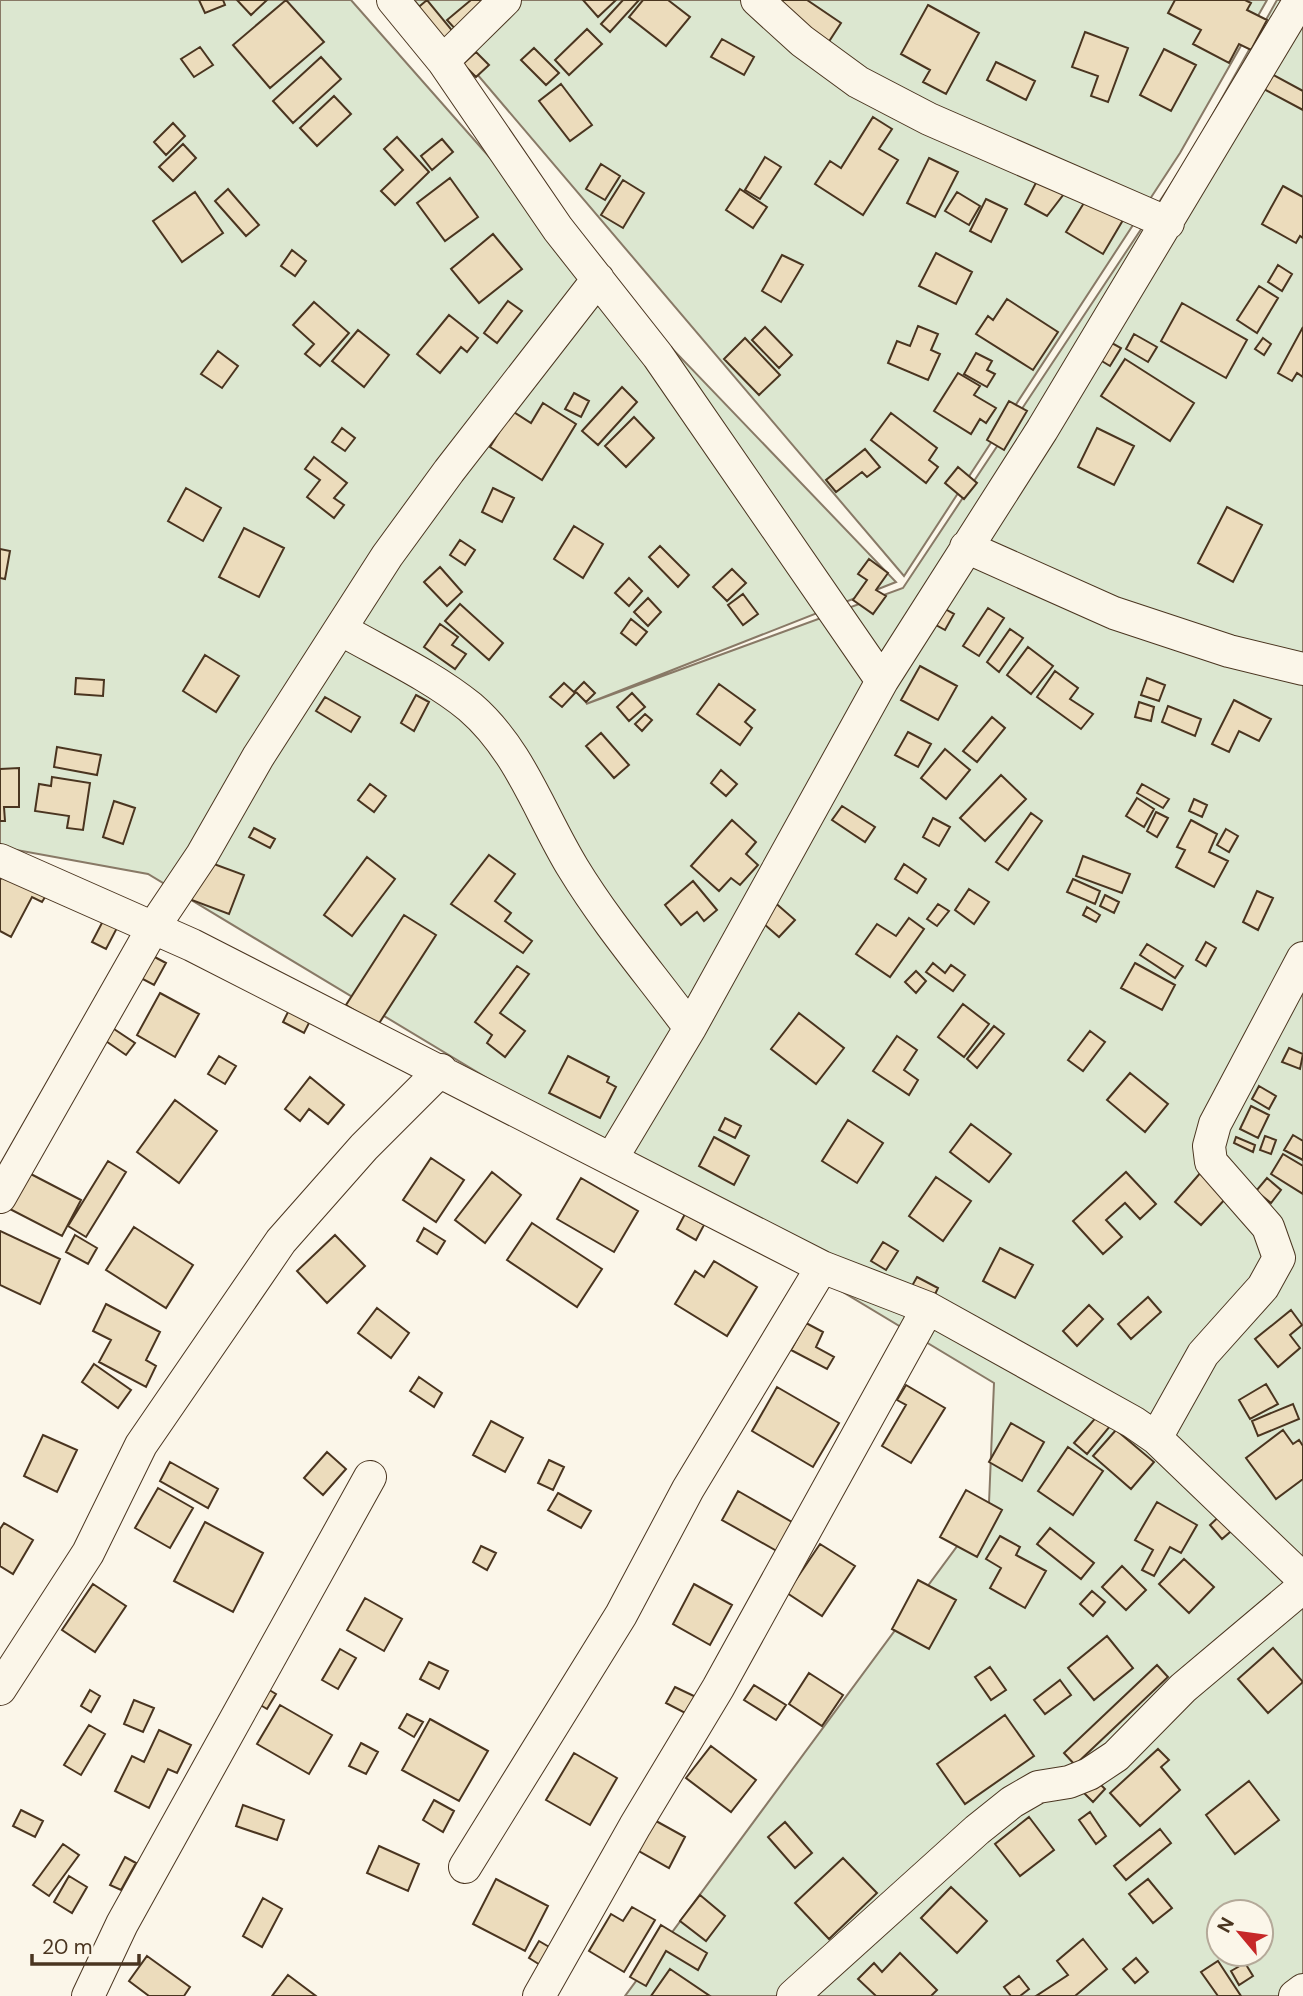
<svg xmlns="http://www.w3.org/2000/svg" width="1303" height="1996" font-family="'DM Sans',sans-serif">
  <style>
    .green { fill: #dce7d0; stroke: #887966; stroke-width: 2; fill-rule: evenodd }
    .building { fill: #ecdcbc; stroke: #4a3520; stroke-width: 2 }
    .lines { fill: none; stroke-linecap: round; stroke-linejoin: round }
    .minor-casing { stroke: #4a3520; stroke-width: 34 }
    .minor { stroke: #fbf6e9; stroke-width: 32 }
  </style>
  <rect width="100%" height="100%" fill="#fbf6e9"/>
  <!-- green -->
  <path class="green" d="M0 0H351L499 168 896 582 586 704 903 588 1189 157 1277 0H1303V1996H625L989 1503 994 1383 148 874 0 847ZM1219 1912H1261V1954H1219Z
    M414 0H1267L1180 153 904 576Z"/>
  <!-- building -->
  <path class="building" d="M199 0H223L225 5 205 13Z
    M237 0H267L251 15Z
    M286 0 324 42 270 88 233 45Z
    M427 0 455 34 442 45 414 11Z
    M471 0H495L457 31 447 20Z
    M583 0H616L598 17Z
    M623 0H639L610 32 601 24Z
    M643 0H668L690 17 666 46 629 17Z
    M769 0H807L841 23 828 43Z
    M1175 0H1245L1251 3 1247 10 1267 20 1251 50 1239 44 1229 63 1193 44 1201 30 1168 13Z
    M928 5 979 33 946 94 923 82 930 70 901 54Z
    M587 29 602 44 569 75 555 60Z
    M1085 32 1128 48 1108 102 1091 96 1098 76 1072 67Z
    M722 39 754 57 744 75 711 57Z
    M200 47 213 65 194 77 181 59Z
    M534 48 559 73 546 85 521 60Z
    M1164 49 1196 65 1171 111 1140 95Z
    M476 52 489 65 476 77 463 64Z
    M321 57 341 79 293 123 273 101Z
    M996 62 1035 81 1026 100 987 80Z
    M1268 72 1303 91V110L1260 87Z
    M561 84 592 125 570 141 539 101Z
    M334 96 351 114 317 146 300 128Z
    M873 117 892 129 879 149 898 160 863 215 815 184 830 161 841 168Z
    M173 123 185 136 166 155 154 142Z
    M397 137 429 172 395 205 381 191 403 170 384 149Z
    M442 139 453 152 432 170 421 156Z
    M183 144 196 158 173 181 159 167Z
    M765 157 781 167 760 199 745 190Z
    M929 158 958 172 935 217 907 203Z
    M601 164 620 176 605 200 586 189Z
    M1042 171 1070 186 1047 216 1025 204Z
    M450 178 478 217 445 241 417 203Z
    M623 180 644 193 623 228 601 215Z
    M1283 186 1303 197V238L1300 236 1296 243 1262 224Z
    M228 189 259 225 246 236 215 201Z
    M740 189 767 207 753 228 726 210Z
    M195 192 223 233 182 262 153 221Z
    M957 192 980 206 969 225 945 211Z
    M1087 198 1123 220 1103 254 1066 232Z
    M986 199 1007 209 991 242 970 231Z
    M493 234 522 269 479 303 451 269Z
    M292 250 306 261 295 276 281 266Z
    M936 253 972 272 956 304 919 286Z
    M782 255 803 265 781 302 762 291Z
    M1278 265 1292 274 1282 291 1268 282Z
    M1259 286 1278 298 1257 333 1237 320Z
    M1007 299 1058 332 1033 370 976 334 988 316 993 320Z
    M508 301 522 311 497 343 484 333Z
    M314 302 349 333 320 366 305 354 314 344 293 325Z
    M1182 303 1247 340 1226 378 1161 341Z
    M449 315 478 338 467 352 461 347 440 373 417 354Z
    M918 326 938 334 931 350 940 354 928 380 888 363 897 341 910 346Z
    M765 327 792 355 779 368 752 340Z
    M1303 327V377L1297 373 1292 381 1278 373Z
    M358 330 389 355 364 387 332 361Z
    M1134 334 1157 347 1148 362 1126 349Z
    M745 338 780 375 759 395 724 359Z
    M1263 338 1271 344 1264 355 1255 349Z
    M1110 342 1121 348 1110 366 1100 360Z
    M218 351 238 366 222 388 201 374Z
    M976 353 992 361 987 370 995 374 987 387 964 374Z
    M1125 359 1194 403 1170 441 1101 396Z
    M958 373 980 386 974 395 996 408 986 423 980 419 971 434 934 411Z
    M622 387 637 402 598 445 582 431Z
    M574 393 589 401 581 417 565 409Z
    M1009 401 1027 411 1004 450 987 440Z
    M543 403 576 424 542 480 490 447 512 411 531 423Z
    M891 413 937 448 929 460 938 467 926 483 871 440Z
    M634 417 654 438 626 467 605 446Z
    M342 428 355 438 345 451 332 442Z
    M1097 428 1134 446 1114 485 1078 467Z
    M865 449 880 467 867 477 862 472 836 492 826 480Z
    M314 457 347 483 334 498 344 505 334 518 307 497 320 480 305 469Z
    M958 467 977 483 964 499 945 483Z
    M186 488 221 508 203 541 168 521Z
    M493 488 514 498 502 522 482 512Z
    M1227 507 1262 525 1233 582 1198 563Z
    M574 526 603 544 583 578 554 559Z
    M244 528 284 548 259 597 219 577Z
    M460 540 475 550 465 565 450 555Z
    M660 546 689 575 678 587 649 557Z
    M0 549 10 551 5 579 0 578Z
    M869 559 888 573 876 590 886 596 873 614 853 600 867 580 858 574Z
    M440 567 462 592 447 606 424 582Z
    M732 569 746 583 727 601 713 587Z
    M629 578 642 591 629 606 615 593Z
    M743 594 758 614 743 625 728 605Z
    M648 598 661 612 648 626 634 612Z
    M460 604 503 643 489 660 445 621Z
    M936 604 954 614 945 630 927 620Z
    M988 608 1004 618 979 656 963 646Z
    M631 619 647 632 636 645 621 633Z
    M440 624 458 637 452 645 466 654 455 669 424 647Z
    M1010 629 1023 638 999 672 987 662Z
    M1028 647 1053 666 1031 694 1007 675Z
    M205 655 239 676 216 712 183 691Z
    M920 666 957 686 938 720 901 700Z
    M1055 671 1078 688 1070 699 1093 714 1081 729 1037 697Z
    M76 678 104 680 103 696 75 694Z
    M1147 678 1165 685 1159 701 1141 695Z
    M584 682 595 693 586 702 575 691Z
    M564 683 575 693 562 707 550 697Z
    M719 684 755 710 745 722 752 728 740 745 697 714Z
    M632 693 645 707 629 721 617 707Z
    M416 695 429 702 414 731 401 723Z
    M325 697 360 717 351 732 316 711Z
    M1234 700 1271 719 1259 741 1239 731 1229 752 1212 744Z
    M1139 702 1154 707 1151 721 1135 717Z
    M1168 706 1201 719 1195 736 1162 722Z
    M645 714 652 720 642 731 635 724Z
    M992 717 1005 728 977 762 963 751Z
    M908 732 931 744 918 767 895 755Z
    M601 733 629 765 614 778 586 746Z
    M57 747 101 755 97 775 54 767Z
    M945 749 970 770 946 799 921 778Z
    M19 768V807H4L5 821H0V769Z
    M721 770 737 784 726 796 711 783Z
    M1001 775 1026 799 985 841 960 818Z
    M52 777 90 783 83 830 67 828 69 816 35 811 39 784 51 786Z
    M370 784 386 796 374 812 358 800Z
    M1142 784 1169 799 1163 808 1137 793Z
    M1137 798 1154 809 1144 827 1126 816Z
    M1194 799 1207 805 1202 817 1189 811Z
    M114 801 135 808 123 844 103 837Z
    M842 806 875 827 865 842 832 820Z
    M1156 812 1168 818 1157 837 1147 831Z
    M1031 813 1042 821 1008 870 996 862Z
    M933 818 950 827 939 846 923 837Z
    M732 820 756 842 746 854 758 865 740 885 731 878 719 891 691 866Z
    M1191 820 1217 834 1209 852 1228 861 1214 887 1176 867 1185 850 1177 847Z
    M254 828 275 839 270 848 249 837Z
    M1226 829 1238 836 1229 852 1217 845Z
    M489 855 515 874 495 901 511 913 505 921 532 941 523 953 451 904Z
    M1083 856 1130 874 1122 893 1076 876Z
    M367 857 395 879 352 936 324 915Z
    M203 860 244 875 229 914 189 899Z
    M904 864 926 879 917 893 895 879Z
    M5 872 47 894 42 902 32 897 11 937 0 931V880Z
    M1073 879 1100 891 1095 904 1067 892Z
    M693 881 717 910 704 921 697 912 681 925 665 905Z
    M969 889 989 902 974 924 955 910Z
    M1257 891 1273 898 1258 930 1243 922Z
    M1105 895 1119 902 1114 913 1100 906Z
    M772 900 795 920 779 937 756 917Z
    M938 904 949 911 937 926 927 919Z
    M1087 907 1100 915 1096 922 1083 915Z
    M404 915 436 935 378 1025 346 1005Z
    M909 918 924 929 890 977 856 954 877 924 896 936Z
    M104 919 118 926 106 949 92 942Z
    M1206 942 1216 948 1206 966 1196 960Z
    M1147 944 1183 966 1175 978 1140 955Z
    M149 954 166 963 154 985 137 976Z
    M933 963 945 973 951 965 965 975 953 991 926 972Z
    M1135 963 1175 985 1162 1010 1121 988Z
    M517 966 529 974 500 1013 525 1031 505 1057 487 1043 492 1035 475 1022Z
    M916 971 926 981 916 993 905 982Z
    M160 993 199 1014 175 1057 137 1035Z
    M963 1004 989 1024 964 1057 938 1037Z
    M290 1008 311 1019 304 1033 283 1022Z
    M799 1013 844 1048 816 1084 771 1049Z
    M994 1026 1004 1034 977 1068 967 1059Z
    M111 1027 135 1043 126 1055 103 1039Z
    M1090 1031 1105 1042 1083 1071 1068 1060Z
    M897 1036 917 1050 904 1070 918 1080 909 1095 873 1071Z
    M1289 1048 1303 1054 1300 1069 1282 1062Z
    M219 1056 236 1066 225 1084 208 1074Z
    M568 1056 609 1077 607 1082 616 1087 600 1118 549 1093Z
    M1130 1073 1168 1104 1145 1132 1107 1100Z
    M310 1077 344 1105 328 1124 309 1109 300 1121 285 1109Z
    M1259 1086 1276 1096 1269 1109 1252 1099Z
    M175 1100 217 1131 179 1183 137 1152Z
    M1251 1106 1269 1115 1258 1138 1240 1129Z
    M725 1118 741 1126 735 1138 719 1130Z
    M848 1120 883 1143 857 1183 822 1161Z
    M971 1124 1011 1154 989 1182 950 1152Z
    M1293 1135 1303 1141V1160L1284 1150Z
    M1265 1136 1276 1140 1271 1154 1260 1150Z
    M714 1137 749 1156 734 1185 699 1166Z
    M1236 1137 1255 1145 1253 1152 1234 1143Z
    M1283 1154 1303 1166V1194L1271 1174Z
    M431 1158 464 1180 436 1222 403 1200Z
    M108 1161 126 1172 86 1237 68 1226Z
    M25 1171 81 1200 62 1236 6 1207Z
    M1202 1171 1228 1196 1201 1225 1175 1202Z
    M492 1172 521 1195 485 1243 455 1220Z
    M1126 1172 1156 1204 1140 1219 1125 1203 1106 1220 1122 1237 1103 1254 1073 1221Z
    M936 1177 971 1201 943 1241 909 1216Z
    M581 1178 638 1211 614 1252 557 1219Z
    M1267 1178 1281 1190 1271 1203 1256 1191Z
    M685 1214 704 1225 696 1240 677 1229Z
    M532 1223 602 1269 577 1307 507 1260Z
    M134 1227 193 1265 166 1308 106 1270Z
    M424 1228 445 1241 437 1254 417 1241Z
    M0 1231 60 1259 40 1304 0 1285Z
    M75 1235 97 1248 88 1264 66 1252Z
    M335 1235 365 1266 327 1303 297 1271Z
    M883 1242 898 1251 886 1270 871 1261Z
    M1000 1248 1033 1265 1015 1298 983 1281Z
    M714 1261 757 1287 727 1336 675 1304 695 1271 704 1277Z
    M917 1277 938 1288 930 1305 908 1293Z
    M1148 1297 1161 1312 1131 1339 1118 1324Z
    M106 1304 160 1332 146 1360 156 1366 146 1387 99 1362 111 1340 93 1331Z
    M1089 1305 1103 1319 1077 1346 1063 1331Z
    M377 1308 409 1333 391 1358 358 1333Z
    M1291 1310 1302 1325 1290 1335 1300 1348 1278 1367 1255 1339Z
    M806 1323 823 1332 816 1347 834 1357 827 1369 791 1350Z
    M94 1364 131 1390 118 1408 82 1382Z
    M419 1377 442 1393 434 1407 410 1391Z
    M1266 1384 1278 1404 1250 1419 1239 1400Z
    M906 1385 945 1408 911 1463 882 1446 906 1405 897 1400Z
    M777 1387 839 1423 813 1467 752 1431Z
    M1293 1404 1299 1419 1258 1436 1252 1421Z
    M1098 1415 1111 1425 1087 1454 1074 1443Z
    M491 1421 523 1438 505 1472 473 1455Z
    M1011 1423 1044 1442 1022 1481 989 1462Z
    M1116 1430 1154 1462 1131 1489 1093 1456Z
    M1283 1430 1293 1444 1299 1440 1303 1446V1479L1276 1499 1246 1458Z
    M43 1435 77 1450 57 1492 24 1476Z
    M1068 1447 1103 1471 1073 1515 1038 1491Z
    M327 1452 346 1469 323 1495 304 1478Z
    M549 1460 564 1467 553 1490 538 1483Z
    M170 1462 218 1489 208 1508 160 1481Z
    M158 1488 193 1508 170 1548 135 1528Z
    M966 1490 1002 1510 977 1557 940 1537Z
    M738 1491 799 1526 782 1554 722 1520Z
    M558 1493 591 1511 581 1528 548 1510Z
    M1157 1502 1197 1525 1181 1553 1170 1547 1154 1576 1142 1570 1153 1550 1135 1540Z
    M1225 1511 1237 1526 1222 1539 1210 1525Z
    M205 1522 263 1553 233 1612 174 1581Z
    M4 1523 33 1540 13 1574 0 1566V1529Z
    M1050 1528 1094 1563 1081 1579 1037 1544Z
    M1000 1536 1020 1547 1016 1555 1046 1571 1025 1608 990 1588 1001 1568 986 1559Z
    M820 1544 855 1566 822 1616 787 1593Z
    M481 1546 496 1553 487 1570 473 1562Z
    M1184 1559 1214 1587 1189 1613 1159 1584Z
    M1122 1566 1146 1590 1126 1610 1102 1587Z
    M918 1580 956 1600 929 1649 892 1629Z
    M93 1584 126 1606 95 1652 62 1630Z
    M694 1584 732 1605 710 1645 673 1624Z
    M1092 1591 1105 1602 1093 1616 1080 1604Z
    M365 1598 402 1619 384 1651 347 1630Z
    M1107 1636 1133 1668 1094 1700 1068 1668Z
    M1273 1648 1303 1682 1268 1713 1238 1679Z
    M340 1649 356 1658 338 1689 322 1680Z
    M429 1662 448 1671 439 1689 420 1679Z
    M1157 1665 1168 1677 1075 1765 1064 1753Z
    M990 1667 1006 1690 991 1700 975 1677Z
    M809 1673 843 1695 822 1726 789 1704Z
    M1060 1680 1071 1695 1045 1714 1034 1700Z
    M261 1685 276 1694 267 1709 252 1700Z
    M754 1685 786 1705 776 1720 744 1700Z
    M675 1687 696 1697 687 1714 666 1703Z
    M90 1690 100 1696 91 1712 81 1706Z
    M134 1700 154 1708 143 1732 124 1724Z
    M280 1705 332 1735 309 1774 257 1744Z
    M407 1714 423 1722 414 1737 399 1728Z
    M1005 1715 1034 1756 965 1804 937 1764Z
    M430 1719 488 1751 459 1801 402 1770Z
    M89 1725 105 1734 81 1775 64 1765Z
    M159 1730 191 1745 177 1773 168 1769 149 1808 115 1791 132 1756 144 1762Z
    M361 1743 378 1752 366 1774 349 1766Z
    M711 1746 756 1780 731 1812 686 1778Z
    M1158 1749 1169 1760 1161 1767 1180 1790 1140 1826 1110 1793Z
    M574 1753 617 1778 590 1825 546 1800Z
    M1093 1777 1105 1789 1093 1802 1081 1790Z
    M1249 1781 1279 1820 1235 1854 1206 1815Z
    M434 1800 454 1811 443 1832 423 1820Z
    M243 1805 284 1820 277 1840 236 1826Z
    M21 1810 43 1821 35 1837 13 1826Z
    M1090 1812 1106 1836 1096 1844 1079 1820Z
    M647 1816 685 1837 669 1868 630 1846Z
    M1029 1817 1054 1850 1020 1876 995 1844Z
    M785 1822 812 1853 795 1868 768 1837Z
    M1160 1829 1171 1843 1126 1880 1114 1866Z
    M63 1844 79 1855 49 1896 33 1885Z
    M379 1846 419 1864 408 1891 367 1873Z
    M125 1857 136 1863 121 1890 110 1885Z
    M843 1858 877 1893 829 1939 795 1903Z
    M69 1876 87 1887 72 1913 54 1902Z
    M496 1879 548 1906 525 1951 473 1924Z
    M1148 1879 1172 1908 1153 1923 1129 1894Z
    M951 1887 987 1921 957 1953 921 1918Z
    M700 1895 725 1916 706 1941 680 1921Z
    M263 1898 282 1909 262 1947 243 1936Z
    M632 1907 655 1920 624 1972 589 1951 611 1914 623 1921Z
    M661 1925 707 1953 698 1970 666 1951 646 1986 630 1977Z
    M1083 1939 1107 1969 1075 1996H1036L1068 1975 1057 1961Z
    M539 1941 556 1951 545 1968 529 1958Z
    M900 1953 937 1990 931 1996H876L858 1979 874 1963 882 1972Z
    M147 1956 190 1987 184 1996H149L129 1981Z
    M1136 1958 1148 1972 1135 1983 1123 1969Z
    M1218 1961 1241 1996H1218L1201 1972Z
    M1245 1963 1253 1976 1239 1985 1231 1971Z
    M670 1969 710 1996H651Z
    M288 1975 316 1996H272Z
    M1019 1976 1029 1989 1020 1996H1011L1004 1987Z"/>
  <g class="lines">
    <!-- minor casing -->
    <g class="minor-casing">
      <path id="minor" d="M393 0 443 61 558 229 658 356 882 681
        M757 0 802 41 858 82 929 119 1168 223
        M443 61 505 0
        M966 547 1114 613 1229 651 1303 669
        M342 630C384 654 432 676 470 707 520 750 540 814 573 868 607 924 651 975 690 1028
        M0 860 192 945 822 1267 928 1308 1133 1422 1156 1438 1303 1579
        M612 1158 690 1028 882 681 1042 430 1300 0
        M0 1197 153 928 202 855 258 757 387 556 449 471 598 279
        M1156 1438 1203 1354 1263 1287 1279 1258 1268 1227 1211 1162 1209 1146 1215 1124 1303 958
        M0 1689 88 1553 141 1445 281 1241 364 1147 441 1070
        M465 1867 621 1615 688 1489 822 1267
        M88 1996 122 1924 370 1477
        M539 1996 635 1826 718 1688 928 1308
        M793 1996 977 1830 1012 1802 1038 1787 1069 1782 1089 1774 1116 1756 1183 1688 1303 1587
        M1295 1996 1303 1990"/>
    </g>
    <!-- minor -->
    <use href="#minor" class="minor"/>
  </g>
  <!-- north arrow -->
  <g transform="translate(1240 1933) rotate(299)"><circle r="33" fill="#fbf6e9" stroke="#b4a999" stroke-width="2"/>
  <path d="M0-5L12 26L0 18L-12 26Z" fill="#c62828"/>
  <text y="-10" font-size="19" font-weight="bold" text-anchor="middle" fill="#4a3520">N</text>
  </g>
  <!-- scale -->
  <path d="M32 1954v10h107v-10" fill="none" stroke="#4a3520" stroke-width="3.5"/>
  <text x="42" y="1954" font-size="21" fill="#4a3520" stroke="#fbf6e9" stroke-width="5" paint-order="stroke">20 m</text>
</svg>
